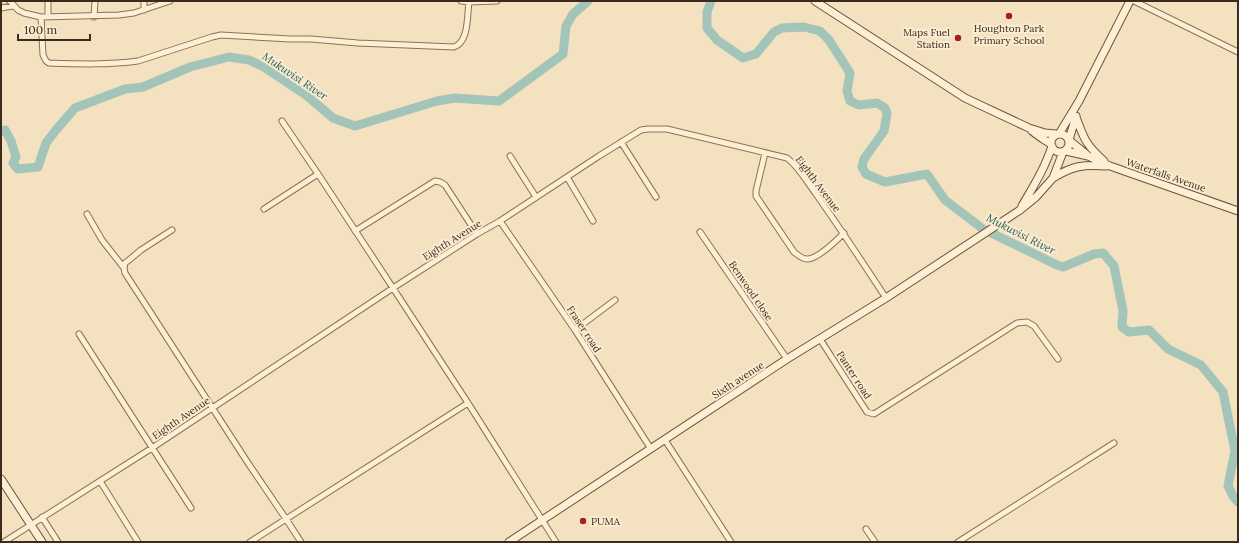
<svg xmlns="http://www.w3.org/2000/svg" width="1239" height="543" font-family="Lora,serif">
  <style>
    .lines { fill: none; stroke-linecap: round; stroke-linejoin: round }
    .river { stroke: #a3c4b9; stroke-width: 9 }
    .street-casing { stroke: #8e7155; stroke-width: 7 }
    .secondary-casing { stroke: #705239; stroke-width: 9 }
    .street { stroke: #fdefd4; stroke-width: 5 }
    .secondary { stroke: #fdefd4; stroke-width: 7 }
    .poi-dot { fill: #a41e25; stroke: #f9ecd0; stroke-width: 1.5 }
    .labels { text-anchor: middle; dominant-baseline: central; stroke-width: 4; stroke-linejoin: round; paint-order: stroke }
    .poi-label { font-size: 10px; fill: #3c2a1c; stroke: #f9ecd0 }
    .street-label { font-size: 10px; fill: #3c2a1c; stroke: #f9ecd0 }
    .water-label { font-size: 11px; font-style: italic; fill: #295e58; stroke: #f9ecd0 }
  </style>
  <rect width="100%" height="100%" fill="#f3e1c0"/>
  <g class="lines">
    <!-- river -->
    <path class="river" d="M711 1 707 12V28L717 40 743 58 756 54 774 32 782 28 804 27 820 31 829 40 850 73 847 91 850 101 859 105 877 103 885 108 887 114 884 131 864 159 862 167 866 174 885 182 927 174 945 200 983 229 1057 265 1063 267 1094 254 1103 253 1114 266 1123 311 1122 327 1129 332 1149 330 1168 349 1201 365 1223 392 1235 451 1228 486 1233 496 1238 502
      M1 132 5 130 11 141 16 157 13 163 18 169 38 167 46 143 56 130 75 108 125 89 143 87 190 67 229 57 249 60 264 67 306 95 333 118 355 126 437 101 455 98 499 101 563 54 566 26 573 14 588 1"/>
    <!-- street casing -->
    <g class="street-casing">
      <path id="street" d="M10 1 18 10 24 13 41 17 119 15 134 13 170 1
        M461 1 469 2 497 1
        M1134 1 1238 52
        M1 8 13 6
        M144 10V1
        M41 17 43 55 46 61 49 63C79 64 109 65 138 61L212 37 221 35 290 39H311L358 43 454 47C469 42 467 16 469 2
        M48 17V1
        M94 17 95 1
        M282 121 318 174 393 288 468 403 556 542
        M621 142 656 197
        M765 153 756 191V196L794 252C798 255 803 260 808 259 818 258 837 240 844 233
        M510 156 536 197
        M567 177 593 221
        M264 209 318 174
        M87 214 102 240 124 268
        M500 221 575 330 651 449
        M172 230 141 250 129 260 125 263 124 268 125 273 248 463 286 519 301 542
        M355 231 435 181 440 182 445 185 477 234
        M700 232 787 359
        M575 330 615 300
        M79 334 191 508
        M820 339 867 412 874 414 1017 323 1027 322 1034 326 1058 359
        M665 440 731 542
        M100 481 138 542
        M42 517 58 542
        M866 529 875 542
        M4 542 152 448 393 288 477 234 500 221 599 156 641 130 648 129H667L787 158C799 167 807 182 816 194 840 228 863 263 886 298
        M250 542 468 403
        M958 542 1114 443"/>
    </g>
    <!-- secondary casing -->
    <g class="secondary-casing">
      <path id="secondary" d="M815 1 965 98 1029 128 1045 133 1056 134
        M1076 117C1084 139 1086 145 1104 161
        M1032 131 1043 139 1051 144
        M1051 143a9 9 0 1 1 18 0a9 9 0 1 1-18 0Z
        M1059 134 1079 101 1130 1
        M1069 140 1076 116
        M1070 141 1086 154
        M1066 151 1088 156 1110 166 1238 211
        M1053 178C1072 166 1084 164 1106 166
        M1022 206C1033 187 1045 168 1052 146
        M1 479 42 542
        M509 542 787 359 886 298 1020 210 1036 197 1053 178 1063 152"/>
    </g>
    <!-- street -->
    <use href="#street" class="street"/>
    <!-- secondary -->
    <use href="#secondary" class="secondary"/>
  </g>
  <!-- markers -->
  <g class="poi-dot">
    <circle cx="1009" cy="16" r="4"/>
    <circle cx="958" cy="38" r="4"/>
    <circle cx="583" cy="521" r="4"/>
  </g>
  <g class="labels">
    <!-- poi labels -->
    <g class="poi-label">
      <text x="1009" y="28">Houghton Park<tspan x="1009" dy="12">Primary School</tspan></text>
      <text x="950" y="32" text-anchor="end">Maps Fuel<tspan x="950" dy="12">Station</tspan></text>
      <text x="591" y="521" text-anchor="start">PUMA</text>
    </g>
    <!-- street labels -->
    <g class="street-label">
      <text transform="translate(1166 175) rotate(19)">Waterfalls Avenue</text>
      <text transform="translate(818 184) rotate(53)">Eighth Avenue</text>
      <text transform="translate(452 240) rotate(-32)">Eighth Avenue</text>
      <text transform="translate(751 291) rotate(56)">Benwood close</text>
      <text transform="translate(584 329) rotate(57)">Fraser road</text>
      <text transform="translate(854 375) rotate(57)">Panter road</text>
      <text transform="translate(738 380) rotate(-33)">Sixth avenue</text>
      <text transform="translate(181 418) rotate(-34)">Eighth Avenue</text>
    </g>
    <!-- water labels -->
    <g class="water-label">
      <text transform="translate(295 76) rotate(34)">Mukuvisi River</text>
      <text transform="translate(1021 234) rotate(27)">Mukuvisi River</text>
    </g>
  </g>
  <!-- border -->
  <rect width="1239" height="543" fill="none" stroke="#3c2a1c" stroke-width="4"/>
  <!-- scale -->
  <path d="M18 34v6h72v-6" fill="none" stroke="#3c2a1c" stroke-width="2"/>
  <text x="24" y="34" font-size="12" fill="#3c2a1c" stroke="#f9ecd0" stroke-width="3" paint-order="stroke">100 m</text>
</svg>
